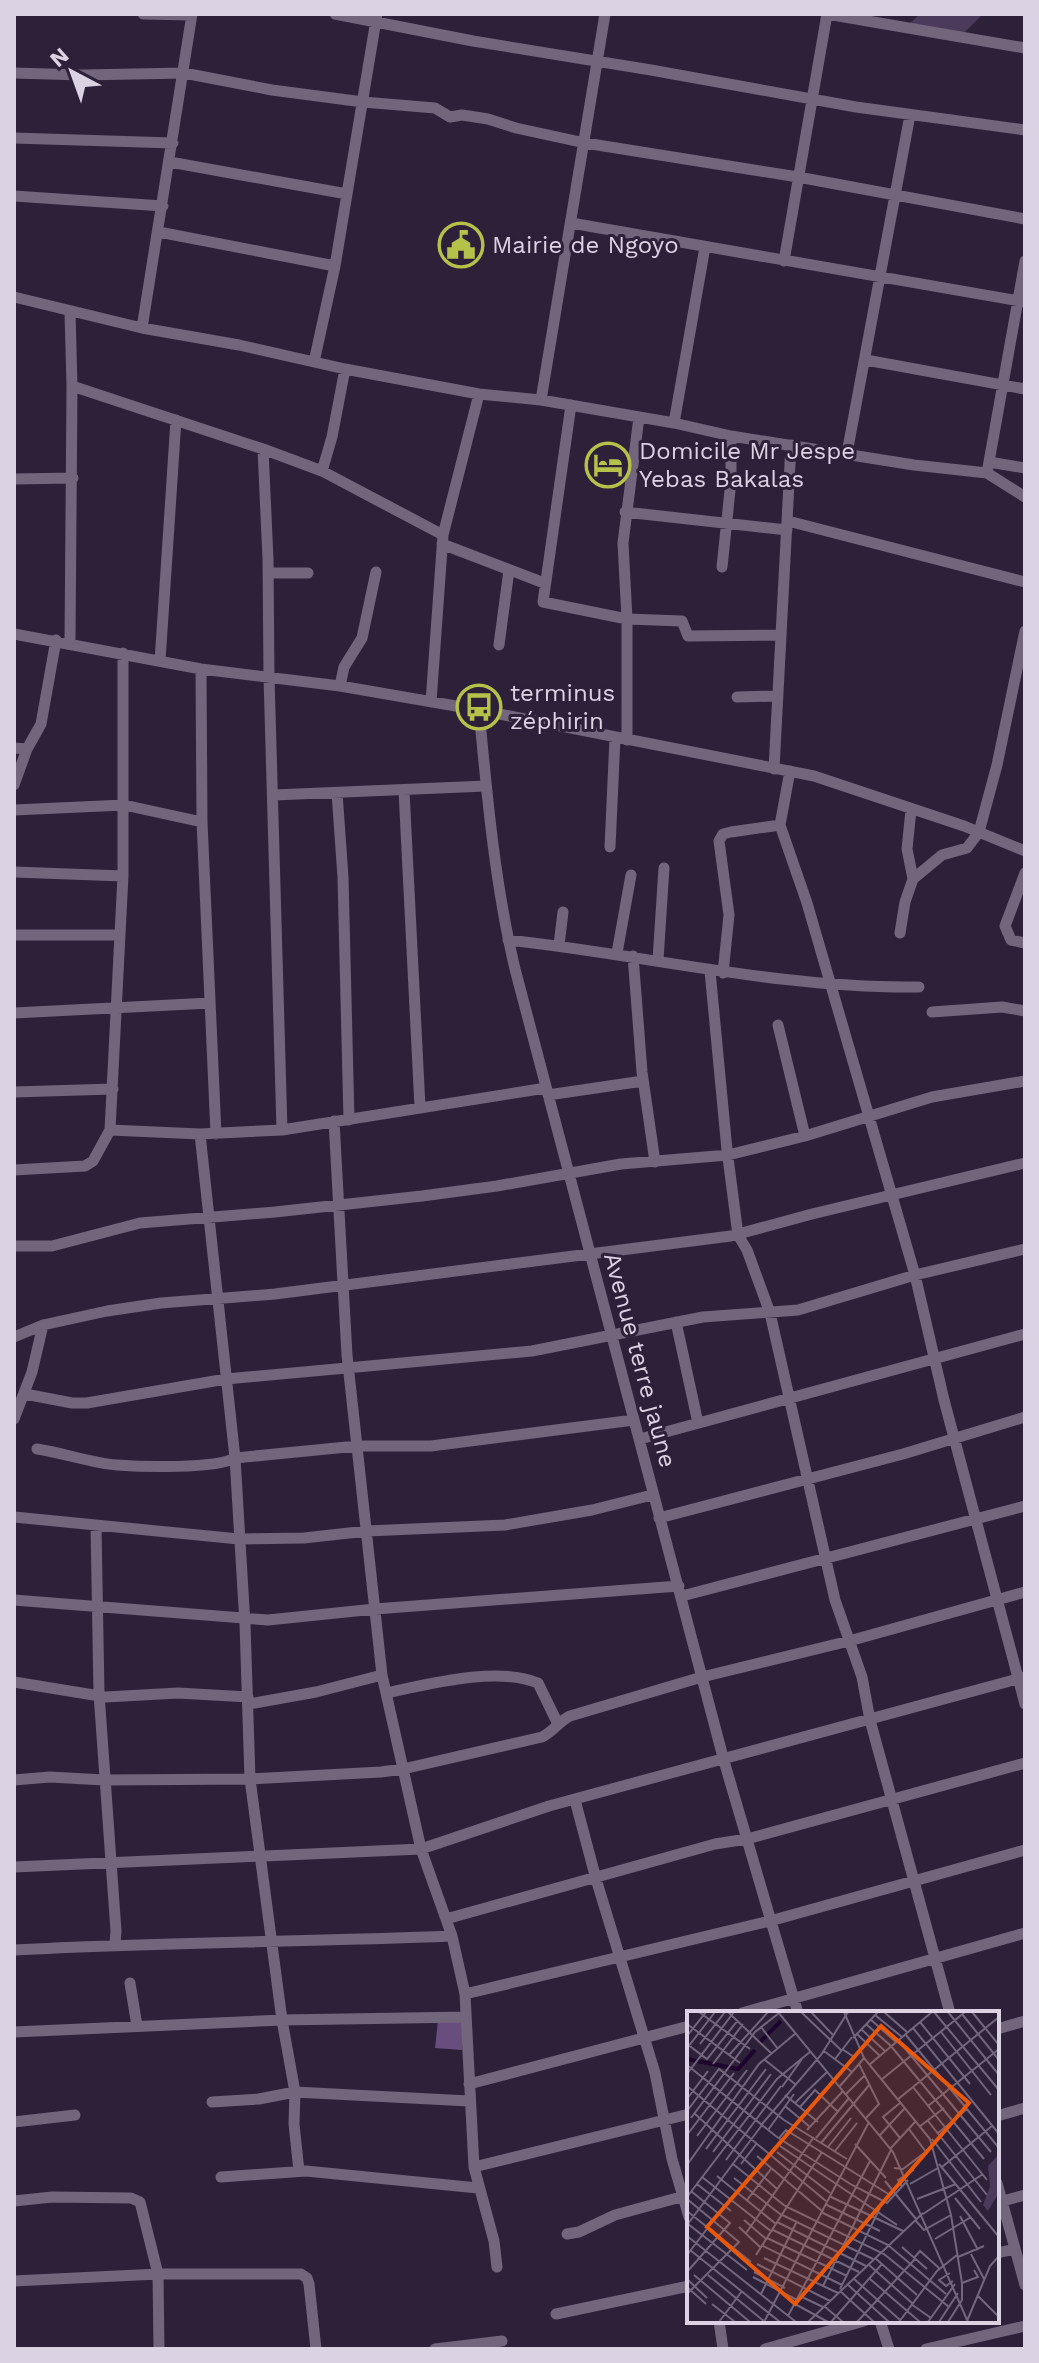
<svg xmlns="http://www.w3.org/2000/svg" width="1039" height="2363" font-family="'Work Sans',sans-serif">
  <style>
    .green { fill: #4b3a59 }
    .forest { fill: #684e7f }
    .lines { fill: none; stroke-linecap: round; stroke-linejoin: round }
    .minor { stroke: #71667c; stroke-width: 11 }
    .labels { text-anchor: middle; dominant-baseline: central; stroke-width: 6; stroke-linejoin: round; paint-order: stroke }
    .poi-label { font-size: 24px; fill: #dbd2e4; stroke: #2d2039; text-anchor: start }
    .street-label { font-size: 24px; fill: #dbd2e4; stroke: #2d2039 }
    .inset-river { fill: none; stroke: #1d042e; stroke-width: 4 }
    .inset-road { fill: none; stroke: #73677d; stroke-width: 2 }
    .view { fill: #e8590c; fill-opacity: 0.15; stroke: #e8590c; stroke-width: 4 }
    .inset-edge { fill: none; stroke: #dbd2e4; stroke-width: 4 }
  </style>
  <rect width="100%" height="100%" fill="#2d2039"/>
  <!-- green -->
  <path class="green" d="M920 14H983L957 40 908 25Z"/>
  <!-- forest -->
  <path class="forest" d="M438 2020 465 2022 462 2050 435 2048Z"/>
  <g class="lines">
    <!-- minor -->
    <path class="minor" d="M143 14 192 15
      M335 14 473 41 651 70 856 107 1025 130
      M827 14 1025 48
      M14 73 83 75 184 73 272 90 363 102 435 108 450 117 462 115 488 119 516 128 585 143 798 177 1025 219
      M14 138 173 143
      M170 162 347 194
      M14 196 163 206
      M571 223 1025 302
      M159 232 335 266
      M784 261 827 14
      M14 297 142 328 239 345 345 369 479 394 541 400 674 423 731 436 914 465 987 473 1025 497
      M70 312 72 386 263 449 322 471 443 535 431 702
      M142 328 192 14
      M866 360 1025 389
      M314 362 335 266 377 14
      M541 400 605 14
      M571 405 543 602 627 619 682 621 688 636 781 635
      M674 423 705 247
      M263 449 268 559 269 677 282 1130
      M847 453 910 115
      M989 462 1025 468
      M322 471 332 437 345 369
      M987 473 1025 261
      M14 479 73 478
      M625 512 787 530
      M788 521 1025 582
      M443 535 479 394
      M442 544 544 583
      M722 567 731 481V436
      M269 573H308
      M14 634 201 669 340 686 479 710 814 776 964 826 1025 851
      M70 643 72 386
      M499 645 509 570
      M160 661 176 420
      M201 669 202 822 216 1134
      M340 686 344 667 362 638 376 572
      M737 697 777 696
      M479 710C487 796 495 885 515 969L724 1761 798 2013
      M627 740V619L623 543 639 417
      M14 748 27 749 14 785
      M27 749 41 724 56 640
      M774 769 791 445
      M790 771 780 825 807 903 915 1275 944 1400 1025 1704
      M404 791 420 1107
      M337 793 343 877 349 1120
      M274 795 486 786
      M14 810 124 805 202 822
      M610 847 615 738
      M14 872 123 876
      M1025 873 1005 926 1011 940 1025 943
      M913 879 942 855 967 848 979 832 997 765 1025 631
      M900 933 905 902 913 879 907 849 911 810
      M14 935H119
      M508 940C645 955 781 989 919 987
      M559 945 563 912
      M617 953 631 875
      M633 956 642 1072 655 1162
      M658 960 664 868
      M710 971 727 1150 738 1235 747 1250 770 1313 835 1600 862 1677 870 1720 950 2013
      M723 973 729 915 719 841 723 834 731 832 780 825
      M932 1012 1002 1007 1025 1011
      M14 1013 210 1003
      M778 1025 805 1136
      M14 1092 113 1089
      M548 1095 643 1081
      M334 1121 347 1355 382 1675 421 1849 452 1936 465 1994 474 2167 494 2241 497 2267
      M110 1130 123 876V653
      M200 1134 235 1458 245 1624 250 1779 282 2020 295 2092 294 2124 299 2171
      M14 1170 85 1166 93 1161 110 1130 200 1134 282 1130 546 1088
      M14 1246H52L140 1223 275 1212 422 1196 497 1186 621 1164 728 1155 805 1136 932 1097 1025 1081
      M676 1322 698 1423
      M14 1337 43 1325 107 1311 161 1303 275 1294 731 1236 812 1214 1025 1163
      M25 1394 72 1403H87L226 1379 532 1351 703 1317 798 1310 915 1275 1025 1249
      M14 1419 32 1372 43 1325
      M640 1439 1025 1334
      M37 1449C64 1453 91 1463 117 1465 142 1467 215 1469 235 1458L357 1446H431L634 1420
      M14 1517 239 1539 304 1538 367 1531 505 1525 592 1510 652 1495
      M659 1518 903 1454 1025 1417
      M96 1526 99 1694 116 1931 115 1944
      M682 1596 1025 1506
      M14 1600 268 1620 375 1609 679 1586
      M14 1682 106 1697 178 1693 248 1697
      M386 1693C429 1684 497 1666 538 1683L557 1722
      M249 1704 316 1692 382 1675
      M14 1780 50 1777 104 1780 250 1779 381 1772 403 1769 542 1737C554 1731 558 1722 570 1716L702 1677 849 1641 1025 1592
      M575 1800 596 1879 655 2073 672 2159 689 2217
      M14 1867 421 1849 549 1806 1025 1677
      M446 1919 715 1844 747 1839 1025 1763
      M14 1950C160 1942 306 1942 452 1936
      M130 1983 137 2026
      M465 1994 770 1921 1025 1850
      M742 2013 1025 1933
      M997 2029 1025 2021
      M14 2032 282 2020 466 2017
      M469 2084 689 2026
      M212 2102 259 2099 295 2092 469 2101
      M997 2116 1025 2108
      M14 2122 75 2115
      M474 2167 689 2114
      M221 2177 306 2171 478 2188
      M997 2183 1025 2285
      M14 2201 52 2197 131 2198 140 2202 158 2274 159 2349
      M999 2202 1025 2195
      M567 2234 579 2232 615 2215 688 2195
      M997 2253 1015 2249
      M14 2281 158 2274H301L307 2278 309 2284 316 2349
      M556 2314 689 2286
      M719 2321 723 2349
      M880 2321 889 2349
      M435 2349 502 2341
      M765 2349 864 2321
      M926 2349 1025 2326"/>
  </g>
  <!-- icons -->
  <defs>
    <g id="civic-ring" transform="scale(2.3)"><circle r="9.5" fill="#2d2039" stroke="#b5c249" stroke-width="1.5"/><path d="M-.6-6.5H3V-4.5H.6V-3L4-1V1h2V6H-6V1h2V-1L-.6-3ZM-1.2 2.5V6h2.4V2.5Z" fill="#b5c249"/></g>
    <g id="hotel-ring" transform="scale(2.3)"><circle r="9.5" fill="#2d2039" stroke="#b5c249" stroke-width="1.5"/><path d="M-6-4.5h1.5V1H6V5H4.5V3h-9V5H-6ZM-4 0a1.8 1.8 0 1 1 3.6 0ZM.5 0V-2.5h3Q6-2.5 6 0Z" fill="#b5c249"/></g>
    <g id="bus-ring" transform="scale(2.3)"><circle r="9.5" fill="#2d2039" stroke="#b5c249" stroke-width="1.5"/><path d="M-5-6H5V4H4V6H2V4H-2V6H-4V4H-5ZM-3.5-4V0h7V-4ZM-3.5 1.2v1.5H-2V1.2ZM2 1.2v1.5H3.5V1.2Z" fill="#b5c249"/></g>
  </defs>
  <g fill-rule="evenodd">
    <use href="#civic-ring" x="461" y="245"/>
    <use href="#hotel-ring" x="608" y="465"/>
    <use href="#bus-ring" x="479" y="707"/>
  </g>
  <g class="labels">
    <!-- poi labels -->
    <g class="poi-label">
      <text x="492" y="245">Mairie de Ngoyo</text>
      <text x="639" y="451">Domicile Mr Jespe<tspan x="639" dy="28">Yebas Bakalas</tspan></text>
      <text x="510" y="693">terminus<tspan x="510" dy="28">zéphirin</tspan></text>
    </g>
    <!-- street labels -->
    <g class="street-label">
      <text transform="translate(640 1360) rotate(75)">Avenue terre jaune</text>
    </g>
  </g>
  <!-- overview -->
  <g transform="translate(687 2011)">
    <rect width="312" height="312" fill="#2d2039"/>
    <path d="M312 143 310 185 301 200 296 194 303 176 301 155Z" fill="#4b3a59"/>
    <path class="inset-river" d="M73 31 94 10M0 48 51 58 68 39"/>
    <path class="inset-road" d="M12 1 63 38M41 1 85 43M91 1 206 141 281 311M114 1 154 39M124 1 146 24M157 1 177 47 243 128 264 204 275 272V289L261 311M197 1 220 21M247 1 312 79M261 1 312 64M285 1 312 34M275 3 312 49M188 4 215 26M183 8 209 31M233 11 283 73M0 13 53 52M179 13 204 35 297 148M74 16 91 38M226 17 312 123M174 18 198 40M254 21 304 84M170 23 193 45M218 23 312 137M0 25 19 1M166 27 191 1M211 29 304 141M0 33 20 48 51 9M13 33 38 1M1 36 28 1M137 40 165 61M42 44 81 1M177 47 172 53 192 93 179 107M148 48 165 26M78 49 108 73M26 53 56 13M0 54 90 126 165 174 200 192 221 169M182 54 245 1M0 63 47 1M151 65 167 46 155 38M194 69 278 1M0 75 139 190M153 75 172 53M95 76 115 48M226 76 300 169M159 83 178 64M98 84 131 111M0 88 21 60M210 89 312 6M108 92 140 61M213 92 196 106 213 127M98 95 123 116M241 95 312 38M113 96 128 79 150 100M0 100 32 58 97 109 160 148M7 102 90 178M4 107 68 21 92 2M241 110 300 184M75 113 134 44 161 1M232 116 257 97M222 118 239 141M81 119 107 83M120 119 156 80M250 123 280 98M0 124 47 62M193 124 217 98M10 125 60 59M92 127 99 119 203 184M129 127 162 87M245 128 294 191M134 132 183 73M168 133 199 167M93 135 210 214M141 136 164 107M19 138 79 58M203 138 228 111M148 140 170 112M26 141 84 63M90 141 143 182M70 145 135 200M39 149 94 75M46 153 98 195 197 243 262 296M54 153 70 132M252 153 312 226M0 154 72 53 109 22M255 156 305 115M207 157 216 158 245 136M30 165 89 213M15 166 85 221M47 167 93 203 186 248M198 170 229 208M10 173 44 200M223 173 251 157M215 176 211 169 227 159M142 185 216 220M0 186 90 68 124 40M268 187 293 218M0 188 52 231 0 283M230 188 269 173M60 189 84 158M138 193 193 220M0 200 64 251M134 201 201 234 259 283M236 203 296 163M273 205 291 239M57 209 79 228M228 209 237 219 264 204M90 211 179 255M1 213 60 259M0 214 75 114M52 216 73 236M86 219 172 261M59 222 127 126M0 225 109 311M80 227 160 265M248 228 284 206M74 234 155 274M215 236 240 258M3 239 93 311M284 243 297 268M0 244 26 210M69 244 135 141M271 246 297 235M77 247 151 282M188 247 230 284M227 247 233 240 252 257M70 253 143 290M181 253 225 292M0 261 43 212 4 180M67 261 98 277M263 262 252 269 259 275 266 270M7 264 63 311M21 264 78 311M66 266 110 289M166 267 213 309M0 268 20 287M183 268 233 311M275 272 291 266 287 259M160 273 202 311M136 275 204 139M0 276 19 293M153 278 193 197M153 280 187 311M74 283 110 210M113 285 136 296M291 285 312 306M25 293 48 311M108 293 141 311M224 293 244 307M137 295 156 311M101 305 183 150M280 310 303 255 312 245M32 311 55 280M77 311 182 111M121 311 236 202M144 311 195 253M170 311 228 248M212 311 250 260 270 244M241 311 268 273M252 311 271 282"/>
    <path class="view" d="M194 15 282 92 108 293 20 216Z"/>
    <rect width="312" height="312" class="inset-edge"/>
  </g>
  <!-- border -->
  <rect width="1039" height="2363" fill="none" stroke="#dbd2e4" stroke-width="32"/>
  <!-- north arrow -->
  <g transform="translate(72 72) rotate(319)" stroke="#2d2039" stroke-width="6" paint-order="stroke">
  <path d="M0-6L14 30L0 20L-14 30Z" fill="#dbd2e4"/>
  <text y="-12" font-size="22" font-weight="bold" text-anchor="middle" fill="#dbd2e4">N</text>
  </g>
</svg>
